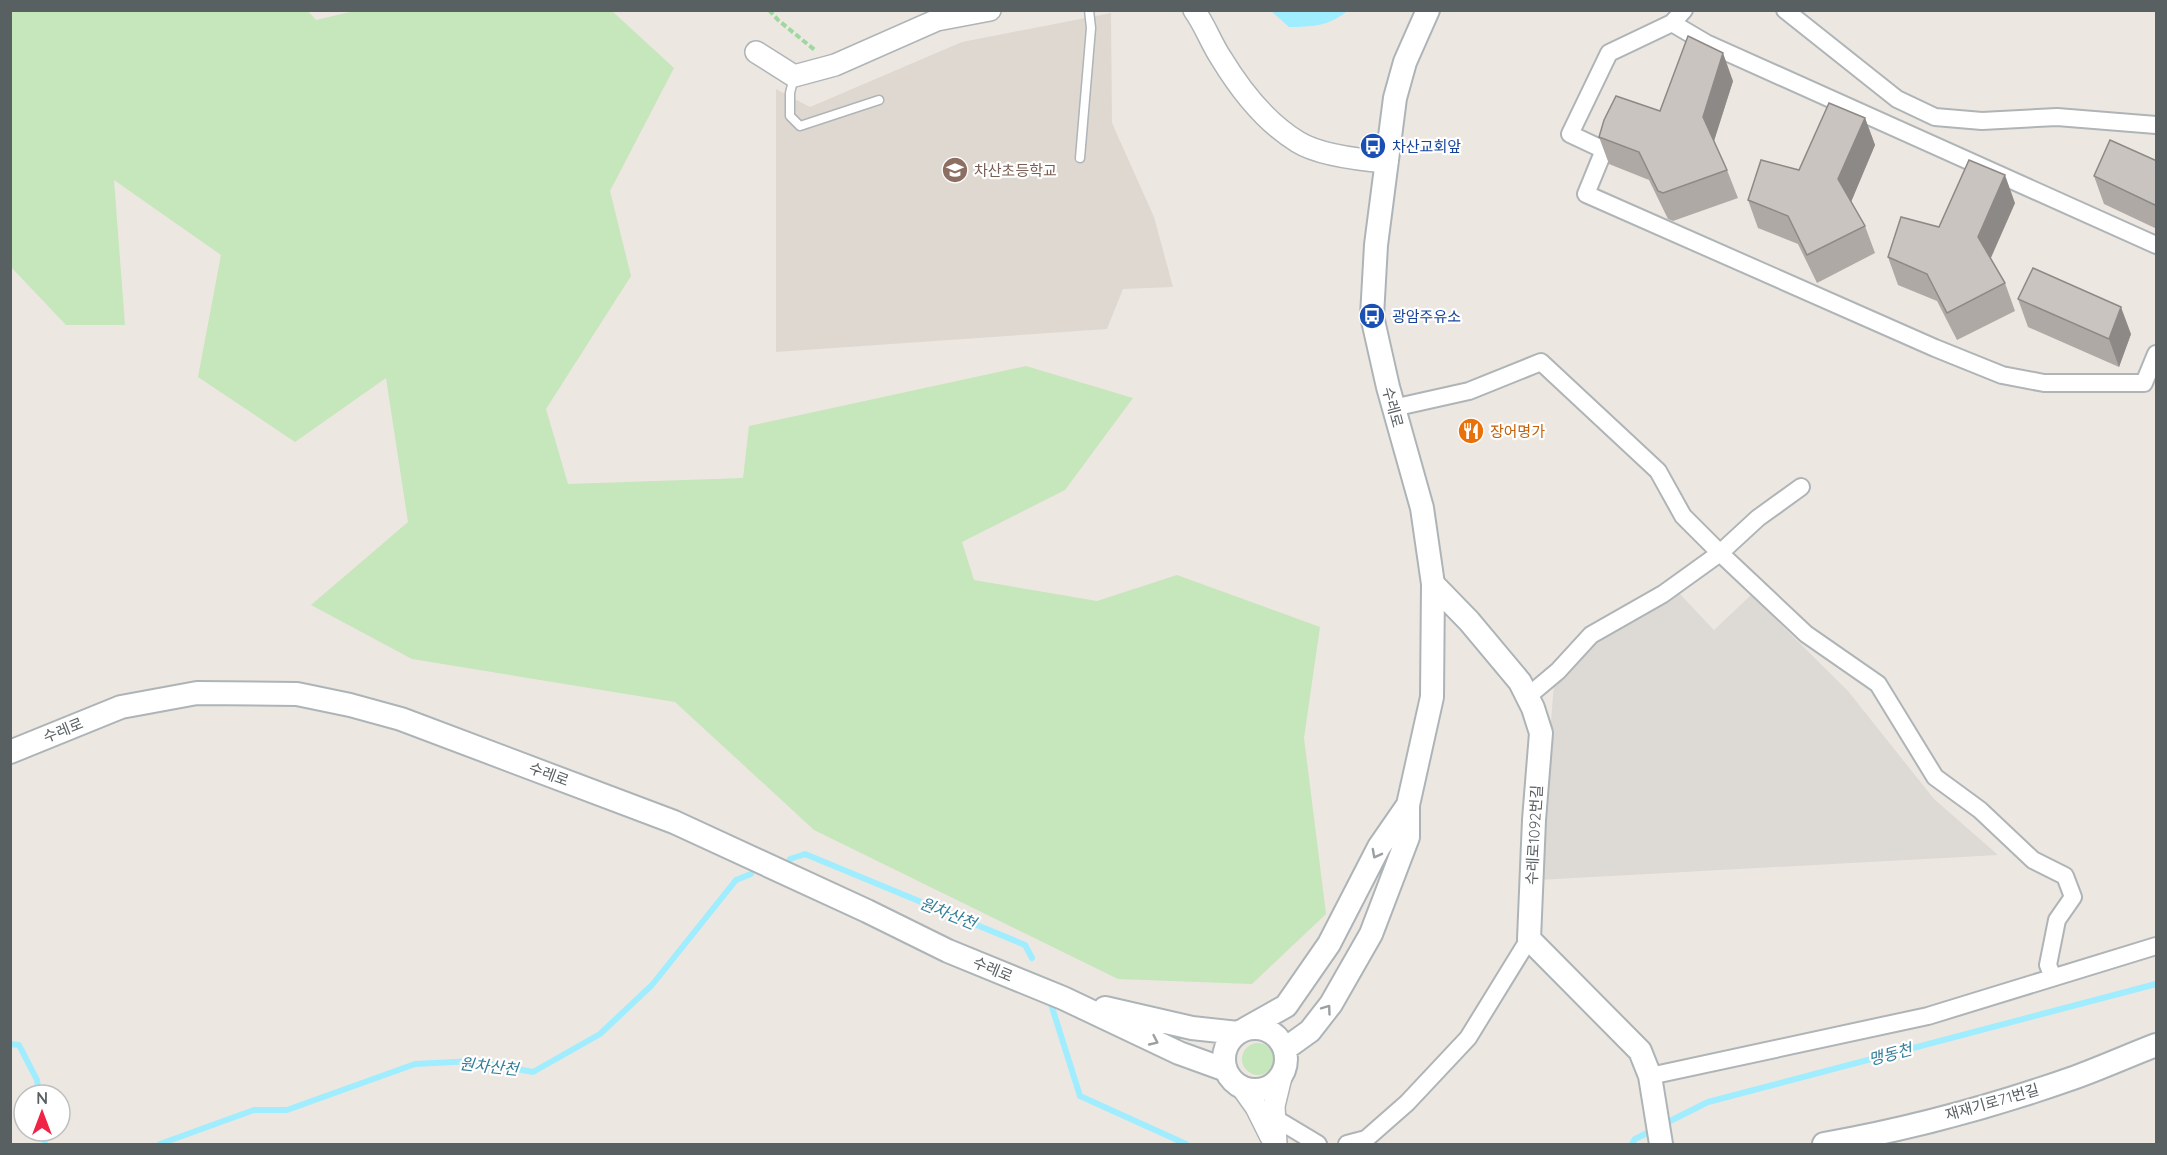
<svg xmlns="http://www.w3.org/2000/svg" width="2167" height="1155" font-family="Quicksand,'Noto Sans KR',sans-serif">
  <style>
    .industrial { fill: #ddd9d5 }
    .education { fill: #dfd8d1 }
    .green { fill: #c6e6bc }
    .water { fill: #9fedff }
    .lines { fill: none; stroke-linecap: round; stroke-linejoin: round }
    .stream { stroke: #9fedff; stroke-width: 6 }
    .service-casing { stroke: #afb4b7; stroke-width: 11 }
    .minor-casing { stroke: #afb4b7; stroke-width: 20 }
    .tertiary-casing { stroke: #afb4b7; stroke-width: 24 }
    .secondary-casing { stroke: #adb4b7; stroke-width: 26 }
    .path { stroke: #9ed89f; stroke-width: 4; stroke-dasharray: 6 3; stroke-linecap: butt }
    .service { stroke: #fff; stroke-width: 8 }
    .minor { stroke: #fff; stroke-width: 16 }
    .tertiary { stroke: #fff; stroke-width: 21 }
    .secondary { stroke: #fff; stroke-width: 22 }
    .wall { fill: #aea9a5 }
    .shaded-wall { fill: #8d8986 }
    .building { fill: #cac4c0; stroke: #8d8986; stroke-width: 1.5 }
    .oneway { stroke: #9ba0a1 }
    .labels { text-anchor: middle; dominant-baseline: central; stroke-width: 4.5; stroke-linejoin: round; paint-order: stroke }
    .transit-label { font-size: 15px; fill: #164399; stroke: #fff; text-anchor: start }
    .education-label { font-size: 15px; fill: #785e54; stroke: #fff; text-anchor: start }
    .street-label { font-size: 15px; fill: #596062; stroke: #fff }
    .food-label { font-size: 15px; fill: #c56008; stroke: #fff; text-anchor: start }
    .water-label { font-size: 16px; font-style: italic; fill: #327e99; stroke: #fff }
  </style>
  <rect width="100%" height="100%" fill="#ede7e1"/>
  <!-- industrial -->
  <path class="industrial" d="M1678 592 1714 630 1751 595 1848 691 1934 799 1998 855 1538 880 1554 684 1581 653Z"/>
  <!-- education -->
  <path class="education" d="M1111 13 1112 123 1154 217 1173 287 1123 289 1107 329 776 352V89L810 107 962 42Z"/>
  <!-- green -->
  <path class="green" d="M307 10 316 20 358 10 612 11 674 68 610 191 631 276 546 409 568 484 743 478 749 426 1026 366 1133 398 1065 490 962 542 974 580 1097 601 1177 575 1320 627 1304 738 1326 914 1252 984 1118 979 814 830 675 702 412 659 311 605 408 522 386 378 295 442 198 377 221 255 114 180 125 325H66L10 266 11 11Z
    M1242 1059a16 16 0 1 1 32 0a16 16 0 1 1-32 0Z"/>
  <!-- water -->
  <path class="water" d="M1271 11H1347C1330 26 1311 27 1289 27Z"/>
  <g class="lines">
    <!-- stream -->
    <path class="stream" d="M790 859 805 854 1025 945 1032 958
      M1051 1004 1080 1096 1186 1144
      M10 1044 19 1045 37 1080 39 1095
      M1662 1125 1708 1102 2156 984
      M43 1131 45 1144
      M160 1144 254 1110H287L415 1064 474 1061 533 1072 600 1034 652 985 736 880 751 874
      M1632 1144 1635 1139 1653 1130"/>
    <!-- service casing -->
    <g class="service-casing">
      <path id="service" d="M794 77 790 93V116L800 126 879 100
        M1080 158 1091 28 1089 10"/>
    </g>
    <!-- minor casing -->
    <g class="minor-casing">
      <path id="minor" d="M1684 10 1672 23 1609 53 1570 134 1604 150 1586 194 1935 348 2002 375 2044 383H2144L2156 354
        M1785 10 1897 99 1935 117 1982 121 2057 117 2156 125
        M1672 23 1706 43 2156 245
        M1393 408 1469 391 1541 362 1658 471 1683 516 1720 553 1806 634 1878 684 1935 777 1980 810 2033 860 2065 876 2073 897 2057 920 2048 965 2053 977
        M1527 697 1558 671 1591 635 1663 594 1720 553 1758 518 1801 487
        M1650 1076 1928 1016 2156 946
        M1273 1117 1318 1144
        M1347 1144 1366 1139 1407 1103 1468 1038 1529 939"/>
    </g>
    <!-- tertiary casing -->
    <g class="tertiary-casing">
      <path id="tertiary" d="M1194 10C1205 25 1211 43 1221 58 1241 91 1265 122 1298 142 1319 155 1362 160 1387 162
        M756 52 794 76 835 65 937 20 990 10
        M1241 1086 1256 1107 1271 1137
        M1276 1144 1274 1106 1281 1077"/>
    </g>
    <!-- secondary casing -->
    <g class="secondary-casing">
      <path id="secondary" d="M1433 584 1469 621 1520 682 1533 708 1541 733 1534 820 1529 939 1640 1051 1650 1076 1661 1144
        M10 752 121 707 197 693 297 694 350 705 401 719 674 822 867 911 948 951 1063 998 1179 1053 1226 1070
        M1105 1008 1192 1028 1238 1033
        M1224 1059a31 31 0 1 1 62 0a31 31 0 1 1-62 0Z
        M1245 1029 1286 1006 1329 944 1379 847 1408 805
        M1285 1049 1310 1031 1331 1004 1371 934 1408 837V805L1432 697 1433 584 1422 508 1388 387 1372 316 1376 245 1395 98 1405 62 1428 10
        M1824 1144C1909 1129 1994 1106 2076 1077 2103 1067 2130 1055 2156 1045"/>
    </g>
    <!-- path -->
    <path class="path" d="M769 10 778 20 816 51"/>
    <!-- service -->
    <use href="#service" class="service"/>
    <!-- minor -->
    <use href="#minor" class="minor"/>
    <!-- tertiary -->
    <use href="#tertiary" class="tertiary"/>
    <!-- secondary -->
    <use href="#secondary" class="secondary"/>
  </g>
  <!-- wall -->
  <path class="wall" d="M1733 81 1714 141 1727 170 1738 198 1673 221 1668 219 1649 180 1609 164 1599 137Z
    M1865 118 1875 145 1851 201 1865 226 1875 253 1817 283 1798 244 1758 228 1748 200 1799 170Z
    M2157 161V229L2104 204 2094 176Z
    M2015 203 1991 258 2005 283 2015 311 1957 340 1937 301 1898 285 1888 257Z
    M2018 299 2131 334 2119 367 2028 327Z"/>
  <!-- shaded-wall -->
  <path class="shaded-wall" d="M1723 53 1733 81 1713 144 1703 117Z
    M1865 118 1875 145 1849 207 1838 179Z
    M2005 175 2015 203 1988 264 1978 237Z
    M2121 307 2131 334 2119 367 2109 339Z"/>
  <!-- building -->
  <path class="building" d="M1688 36 1723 53 1703 117 1727 170 1663 193 1658 191 1639 152 1599 137 1604 120 1616 96 1660 111Z
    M1829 103 1865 118 1838 179 1865 226 1807 255 1788 216 1748 200 1761 160 1799 170Z
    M2110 140 2157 161V206L2094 176Z
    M1969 160 2005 175 1978 237 2005 283 1947 313 1927 274 1888 257 1901 217 1939 227Z
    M2033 268 2121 307 2109 339 2018 299Z"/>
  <!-- one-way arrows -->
  <defs><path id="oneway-chevron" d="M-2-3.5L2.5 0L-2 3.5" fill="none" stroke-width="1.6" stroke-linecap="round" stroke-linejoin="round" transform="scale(1.5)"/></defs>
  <g class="oneway">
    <use href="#oneway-chevron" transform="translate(1376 854) rotate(118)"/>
    <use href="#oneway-chevron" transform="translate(1327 1009) rotate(-54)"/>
    <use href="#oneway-chevron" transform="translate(1154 1041) rotate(25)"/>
  </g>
  <!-- icons -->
  <defs>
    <g id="bus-disc" transform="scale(1.35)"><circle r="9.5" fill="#1a4fb4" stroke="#fff"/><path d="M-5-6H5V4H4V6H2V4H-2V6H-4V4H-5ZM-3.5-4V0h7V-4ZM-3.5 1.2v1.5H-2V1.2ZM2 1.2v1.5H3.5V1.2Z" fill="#fff"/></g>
    <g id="school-disc" transform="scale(1.35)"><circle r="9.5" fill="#8d6e63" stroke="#fff"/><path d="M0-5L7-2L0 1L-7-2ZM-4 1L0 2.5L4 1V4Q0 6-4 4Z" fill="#fff"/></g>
    <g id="restaurant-disc" transform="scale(1.35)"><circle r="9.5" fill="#e8710a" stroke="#fff"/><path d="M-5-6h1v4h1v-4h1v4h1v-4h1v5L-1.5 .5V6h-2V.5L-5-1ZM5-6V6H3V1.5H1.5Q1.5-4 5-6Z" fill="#fff"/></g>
  </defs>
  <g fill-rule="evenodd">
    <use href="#bus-disc" x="1373" y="146"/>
    <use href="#school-disc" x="955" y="170"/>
    <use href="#bus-disc" x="1372" y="316"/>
    <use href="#restaurant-disc" x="1471" y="431"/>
  </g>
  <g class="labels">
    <!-- transit labels -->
    <g class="transit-label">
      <text x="1392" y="146">차산교회앞</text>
      <text x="1392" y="316">광암주유소</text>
    </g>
    <!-- education labels -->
    <g class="education-label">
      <text x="974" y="170">차산초등학교</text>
    </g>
    <!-- street labels -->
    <g class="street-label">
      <text transform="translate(1393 407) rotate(75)">수레로</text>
      <text transform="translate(63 730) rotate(-22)">수레로</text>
      <text transform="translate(549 774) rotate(20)">수레로</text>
      <text transform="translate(1534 835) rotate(-87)">수레로1092번길</text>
      <text transform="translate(993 969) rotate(22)">수레로</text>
      <text transform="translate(1992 1102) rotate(-16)">재재기로71번길</text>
    </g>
    <!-- food labels -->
    <g class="food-label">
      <text x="1490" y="431">장어명가</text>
    </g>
    <!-- water labels -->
    <g class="water-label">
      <text transform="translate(948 913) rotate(22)">원차산천</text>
      <text transform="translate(1890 1054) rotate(-15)">맹동천</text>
      <text transform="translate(489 1066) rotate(6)">원차산천</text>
    </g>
  </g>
  <!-- border -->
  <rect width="2167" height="1155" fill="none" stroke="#596062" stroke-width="24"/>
  <!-- north arrow -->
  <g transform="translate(42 1113)"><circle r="28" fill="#ffffff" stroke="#bdbfc0" stroke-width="1.5"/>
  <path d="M0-4.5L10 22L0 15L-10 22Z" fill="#ef2447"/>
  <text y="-9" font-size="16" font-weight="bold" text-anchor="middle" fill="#596062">N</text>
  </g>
</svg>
